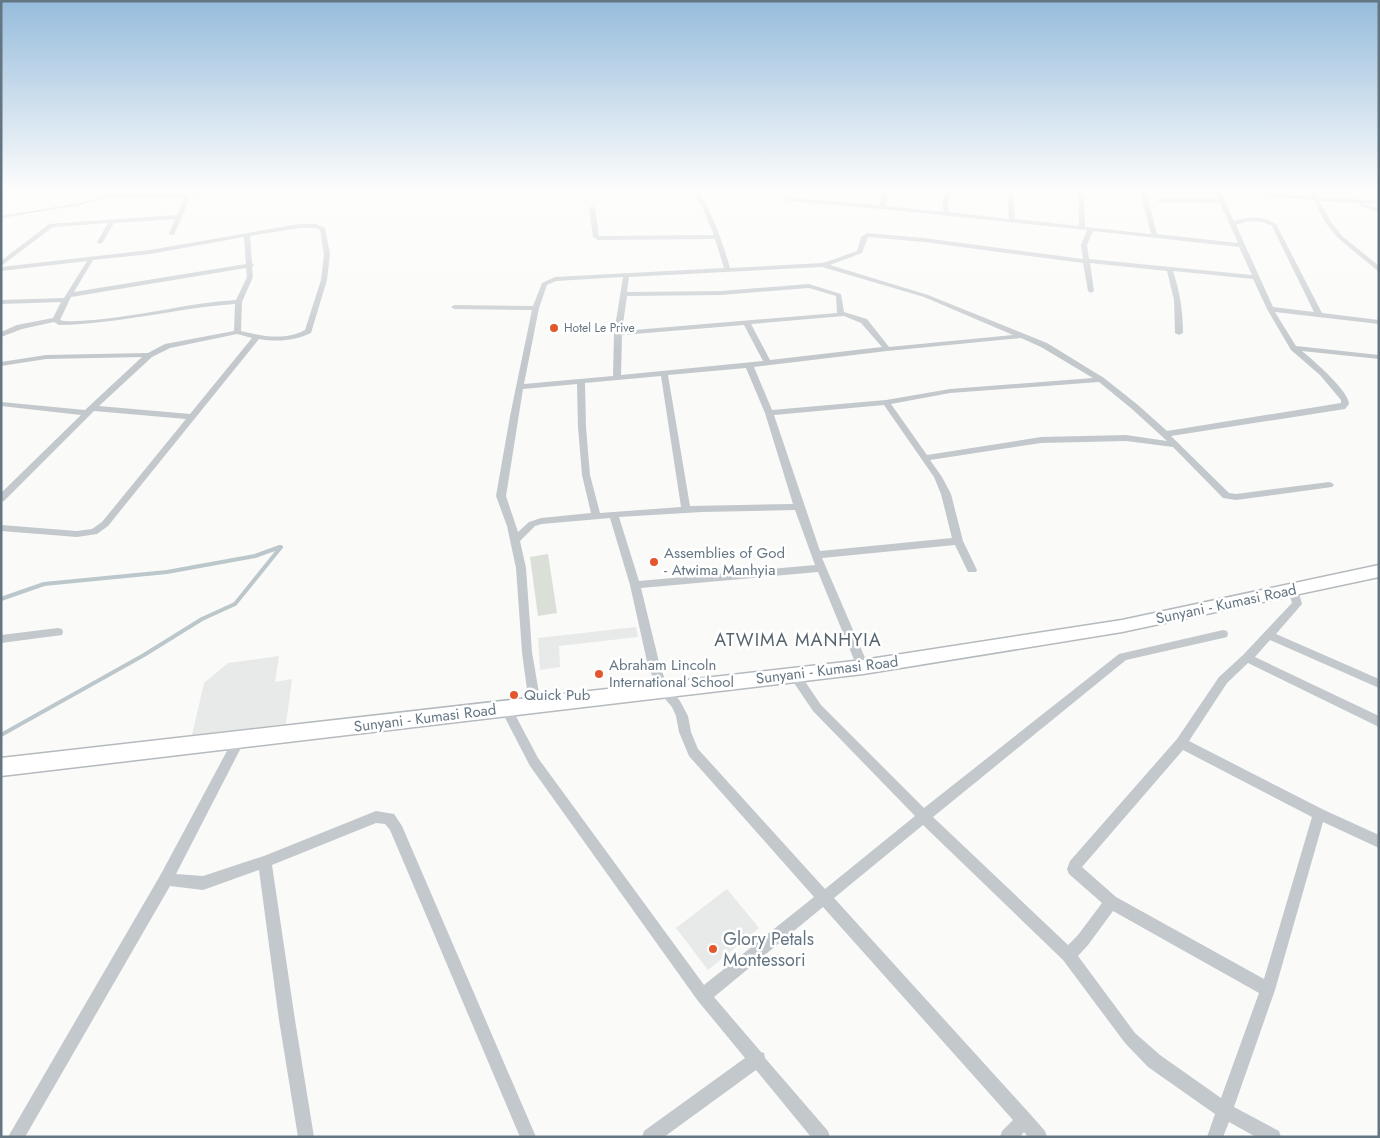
<svg xmlns="http://www.w3.org/2000/svg" width="1380" height="1138" font-family="Jost,sans-serif">
  <style>
    .built { fill: #e8e9e9 }
    .green { fill: #dadfd7 }
    .lines { fill: none; stroke-linecap: round; stroke-linejoin: round }
    .stream-far1 { stroke: #bbc7cb; stroke-width: 2 }
    .stream { stroke: #bbc7cb; stroke-width: 4 }
    .primary-casing { stroke: #b5babe; stroke-width: 3 }
    .minor { fill: #c3c8cc; fill-rule: evenodd }
    .primary { fill: #fff; fill-rule: evenodd }
    .poi-dot { fill: #e4572e; stroke: #fff; stroke-width: 2 }
    .labels { text-anchor: middle; dominant-baseline: central; stroke-width: 5; stroke-linejoin: round; paint-order: stroke }
    .far-poi-label { font-size: 12px; fill: #657683; stroke: #fff; text-anchor: start }
    .poi-label { font-size: 15px; fill: #657683; stroke: #fff; text-anchor: start }
    .street-label { font-size: 15px; fill: #657683; stroke: #fff }
    .quarter-label { font-size: 18px; letter-spacing: 1px; fill: #57646e; stroke: #fff }
    .near-poi-label { font-size: 18px; fill: #657683; stroke: #fff; text-anchor: start }
  </style>
  <rect width="100%" height="100%" fill="#fafaf8"/>
  <!-- built -->
  <path class="built" d="M636 627 638 637 559 646 560 667 540 670 538 638Z
    M279 656 275 682 292 679 286 724 192 735 204 683 228 663Z
    M727 889 759 928 708 970 676 928Z"/>
  <!-- green -->
  <path class="green" d="M548 554 557 613 538 616 530 557Z"/>
  <g class="lines">
    <!-- stream-far1 -->
    <path class="stream-far1" d="M1 217 80 204 108 196H178L246 191"/>
    <!-- stream -->
    <path class="stream" d="M1 599 44 584 167 572 255 556 280 547
      M1 735 144 655 202 619 235 604 281 547"/>
    <!-- primary casing -->
    <g class="primary-casing">
      <path id="primary" d="M1379 565V577L1122 632 863 674 1 776V758L863 660 1122 620Z"/>
    </g>
    <!-- minor -->
    <path class="minor" d="M605 191H698C714 215 722 241 730 268L823 263 857 251 861 237 867 233 924 238 1083 259 1081 245 1087 230 882 209 787 201 786 200 789 198 880 205 883 191H889L885 206 944 212 942 206 945 191H951L948 206 949 212 1009 219 1007 191H1013L1015 219 1079 226 1078 191H1084L1085 227 1151 234 1140 191H1146L1157 234 1238 243 1220 203 1159 202 1156 200 1159 198 1219 199 1215 191H1221L1234 221C1249 216 1263 216 1276 224L1322 313 1379 320V324L1275 312 1296 346 1379 355V359L1302 351C1313 360 1349 391 1349 404L1345 409 1171 436 1229 493 1236 494 1329 482 1332 483 1334 485 1332 487 1236 500 1223 498 1173 447 1126 441 1041 443 930 460 942 477 951 494 963 541 977 570 976 572H968L955 545 822 558 869 667 867 670 863 671 859 670 857 667 818 572 641 588 660 666 668 687 680 701 688 716 691 732 698 749 825 889 915 816 813 711 790 677 788 674 790 671 794 670 798 671 821 705 924 808 1119 654 1223 630 1227 631 1228 634 1227 637 1223 638 1126 660 933 817 1068 945 1078 935 1102 903 1069 874 1067 869 1070 861 1177 739 1219 677 1243 655 1292 603 1288 589 1289 586H1297L1302 604 1276 634 1379 679V688L1270 640 1255 657 1379 716V727L1248 663 1227 683 1189 741 1324 810 1379 835V848L1323 822 1275 990 1234 1107 1279 1131 1281 1137H1256L1229 1122 1223 1137H1207L1215 1114 1148 1067 1125 1043 1063 960 923 825 834 898 1030 1114 1045 1131 1047 1137H1028L1024 1132 1020 1137H1000L1002 1131 1013 1120 823 907 714 997 761 1052 764 1053 765 1058 828 1131 830 1137H811L756 1070 664 1137H642L644 1131 745 1058 698 1001 530 766 500 708 502 705 506 703 510 705 538 758 704 985 814 897 689 756 679 732 676 716 672 707 659 692 648 666 630 585 610 518 542 524 535 526 520 541 526 568 532 652 541 705 539 708 535 710 531 708 529 705 522 652 516 568 507 526 496 496 510 416 532 310 454 309 451 307 454 305 533 306 542 283 555 277 724 268 715 239 598 240 593 237 589 208 592 206 595 208 599 236 714 235 703 209 694 194H607ZM1248 221 1263 222 1272 226 1314 312 1273 307 1236 225ZM1093 231 1239 247 1252 275 1089 259 1087 245ZM868 237 924 242 1083 263 1088 291 1091 293 1094 291 1090 263 1167 271 1174 300 1175 333 1179 335 1183 333C1183 312 1180 292 1173 271L1253 279 1267 309 1291 350 1320 375 1341 400V403L1167 431 1138 405 1104 378 1047 343 928 295 830 265 862 253ZM822 267 924 297 1013 335 889 347 867 319 844 312 841 294 809 284 721 291 627 292 629 277ZM623 277 614 333 613 376 524 384 539 308 547 285 556 281ZM809 288 836 296 837 313 622 331 627 296 721 295ZM844 316 861 323 882 347 770 360 751 324ZM744 325 763 361 621 375 622 335ZM1021 338 1041 347 1093 378 950 389 886 400 772 410 754 367 887 351ZM746 368 765 413 793 504 690 506 668 375ZM661 376 681 507 600 513 590 475 586 427 585 383ZM1099 382 1132 409 1167 441 1126 435 1041 437 927 455 891 404 950 393ZM577 384 578 427 582 475 591 513 541 518 529 522 518 532 506 496 523 389ZM884 405 934 477 941 494 952 538 820 551 774 415ZM795 510 815 565 639 581 619 517 702 512ZM1183 750 1312 817 1264 979 1116 897 1082 867ZM1113 911 1259 993 1221 1098 1160 1055 1135 1033 1078 956 1088 945Z
      M1223 191H1247L1312 197 1310 194 1312 191H1318L1316 194 1318 197 1365 200 1379 199V203L1363 204 1379 208V212L1360 206 1359 205 1361 203 1319 201 1331 222 1342 236 1379 266V272L1338 238 1325 222 1314 200Z
      M185 197 190 198 174 235 169 234 175 219 114 223 103 242 100 244 97 242 108 223 53 227 1 266V261L49 224 177 215Z
      M299 224H316L325 228 330 254 327 280 311 333C294 341 277 342 259 339L108 526 97 534 77 537 1 531V525L77 531 92 529 102 522 186 419 94 411 4 501 1 502V493L81 415 1 406V402L85 410 142 357 46 359 1 366V362L46 355 148 353 165 344 234 331 235 304C176 308 119 324 59 325L54 322 22 329 1 337V332L17 325 53 318 61 302 1 304V300L64 298 87 261 1 271V267L150 250ZM299 228H315L320 230 324 254 321 280 305 330C285 341 262 336 241 331L242 302 253 277 252 267 254 265 252 263 250 236ZM244 237 246 264 74 292 93 260 150 254ZM246 268 247 277 236 300C188 303 142 316 94 320 84 320 69 323 60 320L71 297ZM237 334 252 338 190 414 99 406 152 357 170 348Z
      M58 628 62 629 63 632 62 635 1 643V635Z
      M239 735 243 736 245 740 176 874 203 876 264 856 376 811 394 814 402 826 536 1137H520L390 830 385 824 376 823 272 865 295 1020 314 1137H298L279 1020 259 870 203 890 170 886 25 1137H8L161 874 235 736Z"/>
    <!-- primary -->
    <use href="#primary" class="primary"/>
  </g>
  <!-- sky -->
  <linearGradient id="sky" x2="0" y2="1"><stop stop-color="#96bcdc"/><stop offset="0.54" stop-color="#fdfdfc"/><stop offset="1" stop-color="#fdfdfc" stop-opacity="0"/></linearGradient>
  <rect width="1380" height="351" fill="url(#sky)"/>
  <!-- markers -->
  <g class="poi-dot">
    <circle cx="554" cy="328" r="5"/>
    <circle cx="654" cy="562" r="5"/>
    <circle cx="599" cy="674" r="5"/>
    <circle cx="514" cy="695" r="5"/>
    <circle cx="713" cy="949" r="5"/>
  </g>
  <g class="labels">
    <!-- far-poi labels -->
    <g class="far-poi-label">
      <text x="564" y="328">Hotel Le Prive</text>
    </g>
    <!-- poi labels -->
    <g class="poi-label">
      <text x="664" y="553">Assemblies of God<tspan x="664" dy="17">- Atwima Manhyia</tspan></text>
      <text x="609" y="665">Abraham Lincoln<tspan x="609" dy="17">International School</tspan></text>
      <text x="524" y="695">Quick Pub</text>
    </g>
    <!-- street labels -->
    <g class="street-label">
      <text transform="translate(1226 604) rotate(-12)">Sunyani - Kumasi Road</text>
      <text transform="translate(827 670) rotate(-7)">Sunyani - Kumasi Road</text>
      <text transform="translate(425 718) rotate(-7)">Sunyani - Kumasi Road</text>
    </g>
    <!-- quarter labels -->
    <g class="quarter-label">
      <text x="798" y="640">ATWIMA MANHYIA</text>
    </g>
    <!-- near-poi labels -->
    <g class="near-poi-label">
      <text x="723" y="939">Glory Petals<tspan x="723" dy="21">Montessori</tspan></text>
    </g>
  </g>
  <!-- border -->
  <rect width="1380" height="1138" fill="none" stroke="#657683" stroke-width="5"/>
</svg>
